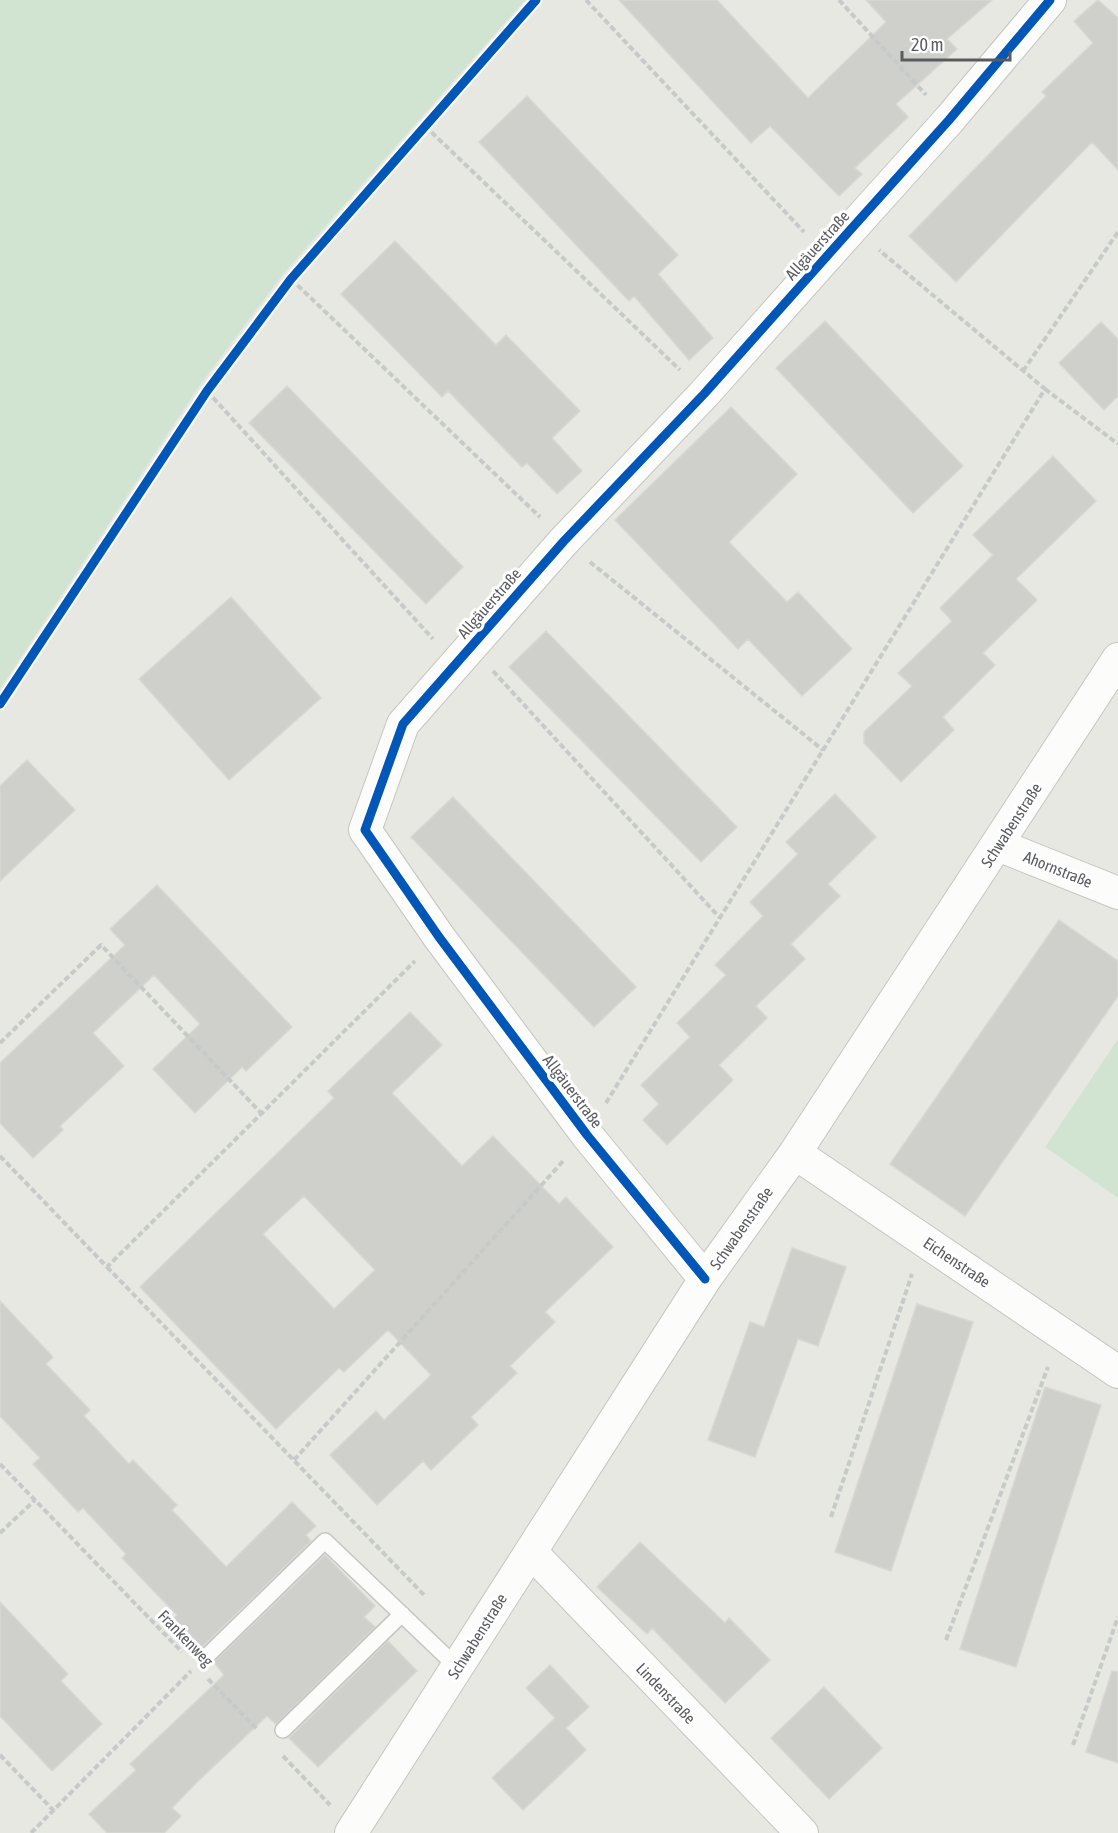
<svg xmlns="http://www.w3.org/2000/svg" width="1118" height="1833" font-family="'Asap Condensed',sans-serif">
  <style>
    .green { fill: #d1e4d1 }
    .building { fill: #cfcfcc; stroke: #d8d7d2; stroke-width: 1.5; fill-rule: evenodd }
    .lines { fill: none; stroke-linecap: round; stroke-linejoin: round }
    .lane-casing { stroke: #c5c5c3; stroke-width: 18 }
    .street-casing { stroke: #c5c5c3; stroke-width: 34 }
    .path { stroke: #c6cac9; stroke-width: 4; stroke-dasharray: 6 3; stroke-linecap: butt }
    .lane { stroke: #fcfcfb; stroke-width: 15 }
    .street { stroke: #fcfcfb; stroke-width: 32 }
    .cycleway-casing { stroke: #fff; stroke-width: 13 }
    .cycleway { stroke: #0057b8; stroke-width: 9 }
    .labels { text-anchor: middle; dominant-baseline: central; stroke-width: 6; stroke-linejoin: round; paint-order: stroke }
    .street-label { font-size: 16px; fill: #595b60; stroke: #fff }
  </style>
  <rect width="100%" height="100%" fill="#e8e8e3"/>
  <!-- green -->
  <path class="green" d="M0 0H525L284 273 200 385 0 689Z
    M1118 1039V1198L1045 1147Z"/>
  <!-- building -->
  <path class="building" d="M619 0H717L808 98 886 22 866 0H992L947 39 957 49 896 104 908 117 855 168 862 174 839 196 770 126 751 143Z
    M1098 0 1118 18V170L1092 142 956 282 909 236 1046 96 1042 92 1093 43 1074 21Z
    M527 96 678 255 658 274 713 338 689 360 634 296 629 301 479 142Z
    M395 241 496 345 506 335 580 411 552 438 582 471 557 494 527 463 522 467 448 391 442 397 341 294Z
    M825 321 963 466 913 513 776 368Z
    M1101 322 1118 339V396L1104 410 1059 363Z
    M287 386 463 567 426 604 249 423Z
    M731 407 797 474 729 542 787 602 798 592 852 649 802 696 748 639 738 649 615 520Z
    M1053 456 1096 501 1016 579 1037 600 983 653 995 665 943 717 954 730 901 782 864 743V732L912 686 898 673 952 621 940 608 993 555 973 535Z
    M231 597 321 698 229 780 139 679Z
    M546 631 737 827 701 862 509 667Z
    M27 760 75 810 0 881V786Z
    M835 794 876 837 828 884 840 896 791 944 805 959 756 1006 767 1018 719 1065 733 1080 667 1145 643 1120 659 1104 641 1085 690 1037 677 1023 726 975 715 965 763 916 750 902 798 854 786 842Z
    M453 797 636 987 594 1027 411 837Z
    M157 885 292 1027 246 1071 242 1067 195 1113 153 1069 200 1024 154 975 93 1033 124 1066 60 1126 63 1130 33 1158 0 1123V1063L125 945 110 929Z
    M1059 920 1118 961V996L965 1216 890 1164Z
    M410 1012 442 1045 392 1093 462 1166 493 1136 559 1204 566 1197 613 1247 545 1312 555 1322 510 1366 517 1373 471 1417 478 1425 431 1470 423 1461 377 1505 330 1455 376 1411 384 1420 431 1375 388 1330 344 1372 339 1368 276 1429 140 1287 334 1098 328 1091ZM304 1196 375 1270 334 1309 263 1234Z
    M792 1248 846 1267 818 1346 798 1339 755 1457 708 1440 750 1322 764 1327Z
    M0 1301 53 1357 46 1364 90 1410 84 1416 129 1464 133 1460 177 1505 172 1510 226 1567 292 1502 316 1526 306 1535 311 1541 201 1648 173 1619 177 1615 122 1558 126 1554 83 1508 78 1512 33 1464 40 1458 0 1416Z
    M917 1304 973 1322 891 1571 835 1552Z
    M1045 1387 1101 1405 1016 1667 960 1649Z
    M640 1542 725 1623 729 1618 770 1660 725 1703 652 1628 647 1634 597 1587Z
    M325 1555 375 1606 364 1617 375 1627 276 1724 267 1716 196 1783 172 1808 181 1816 164 1833H107L89 1814 136 1770 130 1764 224 1675 214 1662Z
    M0 1602 68 1674 61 1681 102 1724 52 1771 0 1716Z
    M388 1641 417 1671 318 1767 289 1738Z
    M550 1665 589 1707 566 1728 586 1750 523 1810 492 1778 555 1718 526 1688Z
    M1112 1671 1118 1672V1763L1086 1752Z
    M824 1687 882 1748 829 1799 771 1738Z"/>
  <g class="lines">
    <!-- lane casing -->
    <g class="lane-casing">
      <path id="lane" d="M209 1654 325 1541 457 1667
        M283 1730 402 1614"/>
    </g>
    <!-- street casing -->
    <g class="street-casing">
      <path id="street" d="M998 845 1118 893
        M795 1153 1118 1372
        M705 1279 587 1135 439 937 365 830 403 724 564 541 704 394 852 228 949 120 1050 0
        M531 1552 802 1833
        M351 1833 705 1279 795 1153 1118 659"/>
    </g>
    <!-- path -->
    <path class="path" d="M586 0 804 232
      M839 0 926 95
      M425 126 680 370
      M291 279 540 517
      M1023 371 1118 232
      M1045 389 1118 444
      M207 391 433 639
      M590 562 823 750
      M493 671 720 918
      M0 1043 101 945 262 1114
      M606 1103 1045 389 879 250
      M0 1156 107 1267 415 961
      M107 1267 425 1596
      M294 1460 564 1160
      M0 1464 182 1652
      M831 1517 912 1274
      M0 1533 35 1500
      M946 1640 1048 1367
      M208 1679 257 1729
      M1073 1745 1118 1617
      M0 1755 54 1811
      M283 1756 330 1805
      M31 1833 191 1671"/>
    <!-- lane -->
    <use href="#lane" class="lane"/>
    <!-- street -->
    <use href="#street" class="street"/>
    <!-- cycleway casing -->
    <g class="cycleway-casing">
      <path id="cycleway" d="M0 704 207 391 291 279 536 0
        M705 1279 587 1135 439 937 365 830 403 724 564 541 704 394 852 228 949 120 1050 0"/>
    </g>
    <!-- cycleway -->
    <use href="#cycleway" class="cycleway"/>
  </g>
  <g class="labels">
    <!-- street labels -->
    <g class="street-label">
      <text transform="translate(817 245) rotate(-48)">Allgäuerstraße</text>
      <text transform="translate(489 603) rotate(-49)">Allgäuerstraße</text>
      <text transform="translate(1011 825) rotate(-57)">Schwabenstraße</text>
      <text transform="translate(1058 869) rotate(22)">Ahornstraße</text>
      <text transform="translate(573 1091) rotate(53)">Allgäuerstraße</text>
      <text transform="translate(741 1228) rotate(-55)">Schwabenstraße</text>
      <text transform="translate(957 1262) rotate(34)">Eichenstraße</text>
      <text transform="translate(477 1636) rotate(-58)">Schwabenstraße</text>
      <text transform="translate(186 1638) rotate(46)">Frankenweg</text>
      <text transform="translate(666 1693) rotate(46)">Lindenstraße</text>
    </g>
  </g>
  <!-- scale -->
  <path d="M902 51v9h108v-9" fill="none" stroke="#595b60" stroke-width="3"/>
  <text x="911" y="51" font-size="18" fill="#595b60" stroke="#ffffff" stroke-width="4.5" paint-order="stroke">20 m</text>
</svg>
